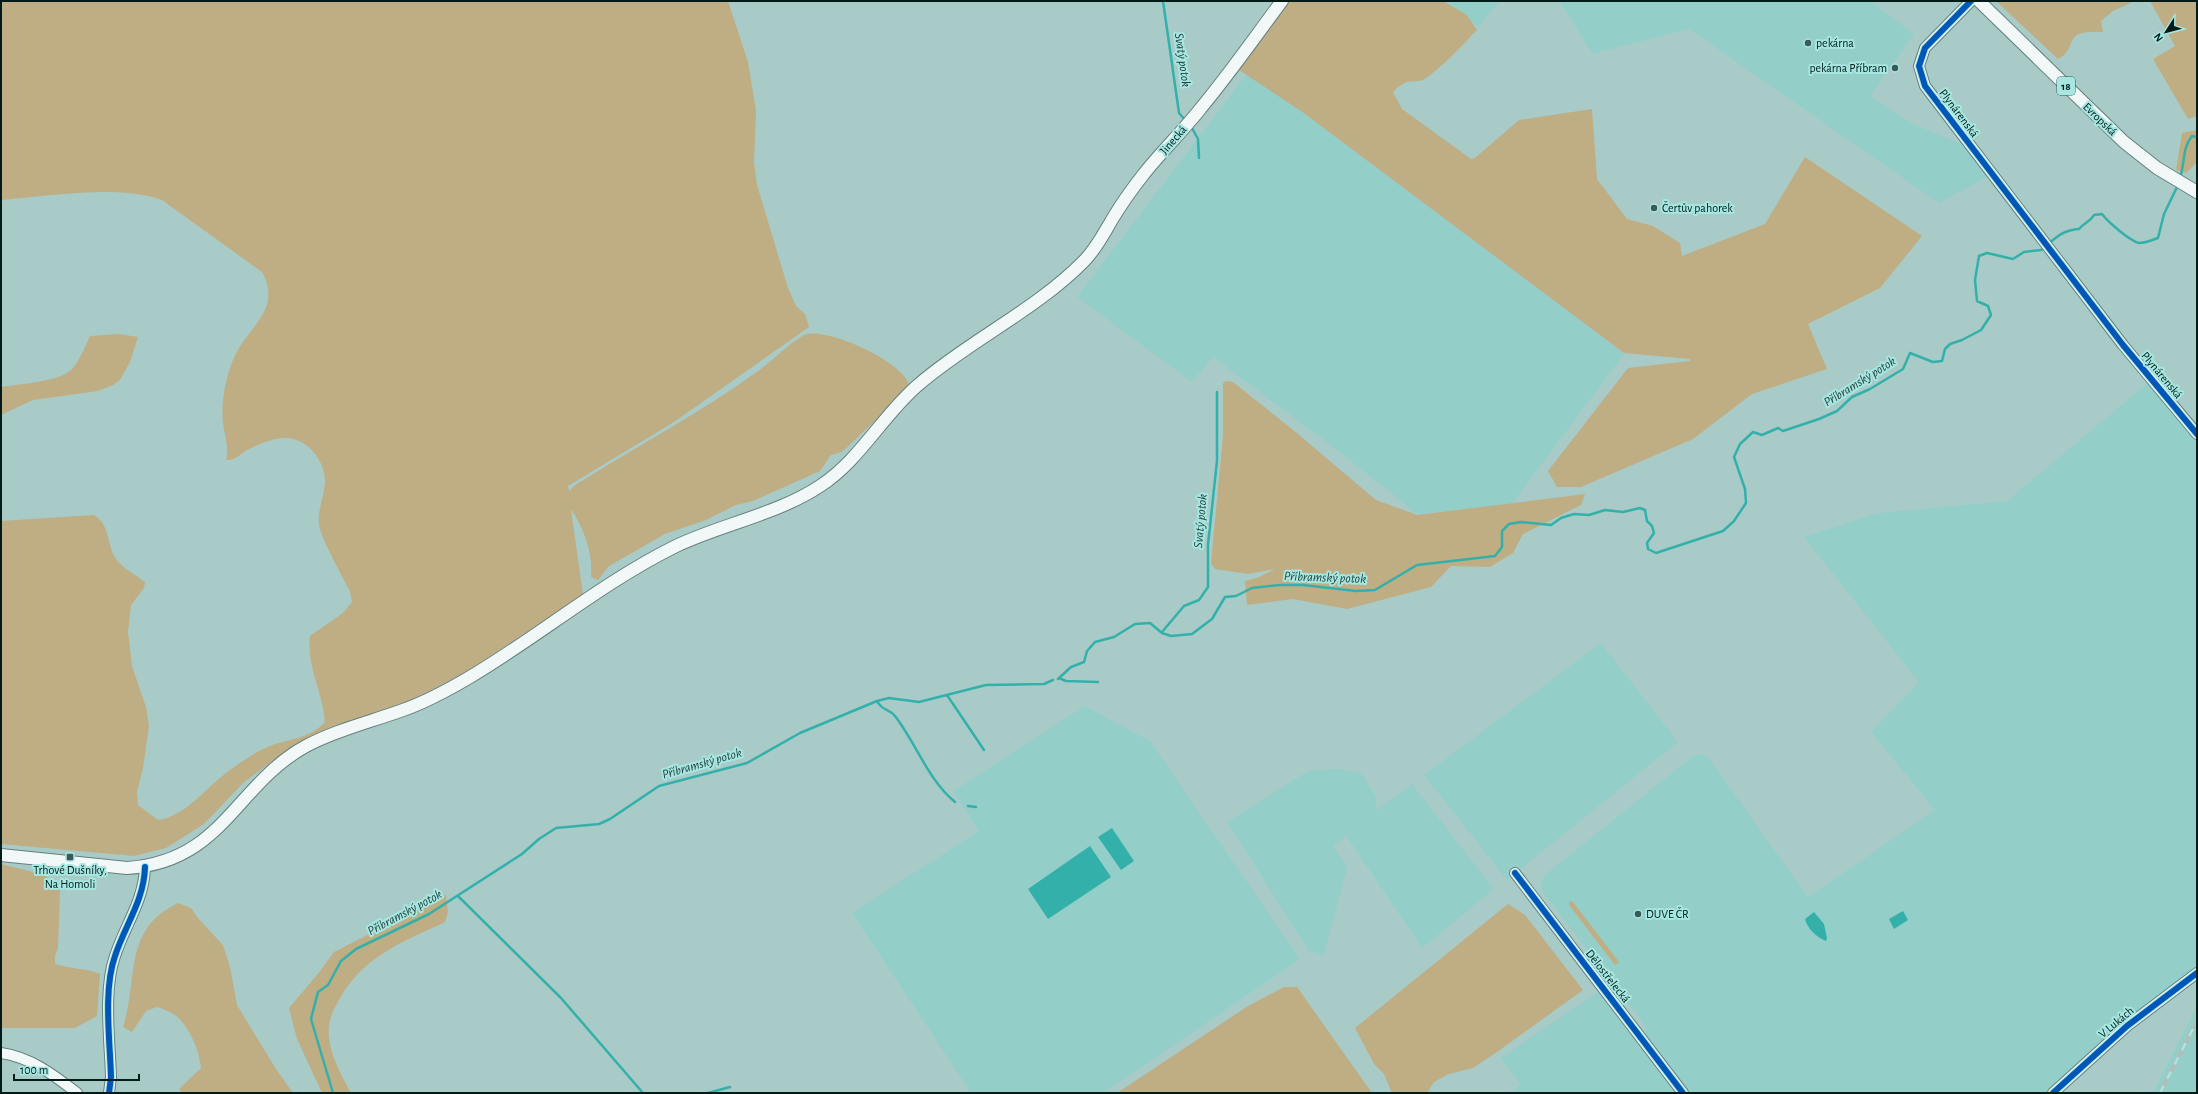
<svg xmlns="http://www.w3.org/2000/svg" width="2198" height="1094" font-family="'Alegreya Sans',sans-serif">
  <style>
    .built { fill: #94cec9 }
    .green { fill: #bfad83 }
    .water { fill: #33b0aa }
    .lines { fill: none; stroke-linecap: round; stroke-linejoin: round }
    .stream { stroke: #33b0aa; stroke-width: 2.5 }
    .minor-casing { stroke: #63807e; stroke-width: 12 }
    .major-casing { stroke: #63807e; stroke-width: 14 }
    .minor { stroke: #f2f7f7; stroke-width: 10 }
    .major { stroke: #f2f7f7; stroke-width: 12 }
    .rail-casing { stroke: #b2bdbb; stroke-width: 4 }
    .rail { stroke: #a6e7e1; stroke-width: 2.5; stroke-dasharray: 8; stroke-linecap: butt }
    .cycleway-casing { stroke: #a6e7e1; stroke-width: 8 }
    .cycleway { stroke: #0057b8; stroke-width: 6 }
    .poi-dot { fill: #3b5956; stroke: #a6e7e1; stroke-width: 1.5 }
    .labels { text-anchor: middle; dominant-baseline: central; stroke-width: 4; stroke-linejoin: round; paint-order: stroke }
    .shield { fill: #a6e7e1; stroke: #325855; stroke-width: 1 }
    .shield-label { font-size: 11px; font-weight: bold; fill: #011b19 }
    .poi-label { font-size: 12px; fill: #011b19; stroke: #a6e7e1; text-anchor: start }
    .street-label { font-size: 12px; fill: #011b19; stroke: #a6e7e1 }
    .water-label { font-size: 13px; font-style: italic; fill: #24403e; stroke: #a6e7e1 }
  </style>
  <rect width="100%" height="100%" fill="#a8cbc8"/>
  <!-- built -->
  <path class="built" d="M1446 1H1500L1478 27Z
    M1559 1H1870L1914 34 1870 96 1911 123 1968 147 1991 175 1939 203 1689 29 1593 54Z
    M1250 70 1439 208 1624 354 1512 504 1418 514 1341 453 1213 357 1192 382 1077 297Z
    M2149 382 2197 431V970L2049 1093H1509L1521 1085 1501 1058 1598 992 1634 1039 1648 1029 1542 891 1541 882 1545 875 1693 756 1701 754 1708 757 1808 897 1935 810 1871 732 1919 682 1804 537 1879 513 2007 501Z
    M1601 643 1678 742 1507 880 1424 775Z
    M1085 706 1150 741 1300 959 1103 1093H971L852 913 979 831 953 791Z
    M1341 769 1362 774 1377 798 1375 811 1412 784 1494 889 1422 948 1345 834 1343 839 1333 846 1347 868 1324 955 1306 950V946L1227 822 1308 771Z
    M2197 1008V1093H2153L2176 1047Z"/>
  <!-- green -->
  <path class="green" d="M1 1H728L748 62 756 110 754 163 757 185 788 288 796 306 805 314 809 327 674 422 568 486 569 491 575 485C636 447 700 413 758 371 769 364 797 336 807 334 831 329 901 361 909 384L876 420 842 452 831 455 820 471 753 501 736 505 706 520 665 534 609 566 598 580 591 577C593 552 584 529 571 509L583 595 465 673 404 704 331 727 297 743 244 782 204 824 166 848 134 856 1 844V521L94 515C109 524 107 541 114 556 120 567 135 574 145 582L144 588 131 605 128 632 132 666 146 707 149 726 143 768 137 792 138 805 158 820C188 816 208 784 233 768 244 760 257 751 270 746 289 739 311 738 325 722 323 693 306 665 310 636L343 613 352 602 350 591C343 578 321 538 319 525 317 511 324 497 325 483 326 461 307 437 284 438 273 438 257 445 247 450 239 455 236 460 226 460 229 447 225 436 223 424 221 402 225 378 234 358 247 327 283 310 262 272L162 200C120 184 47 196 1 200Z
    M1288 1H1443L1467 15 1477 30C1461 46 1445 65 1426 78 1415 86 1410 74 1393 92L1402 109 1471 159 1475 158 1519 120 1592 109 1597 179 1627 219 1653 226 1680 243 1682 256 1765 224 1805 157 1922 236 1880 288 1808 324 1827 369 1752 394 1693 439 1581 487H1557L1548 471 1628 368 1690 361V359L1624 353 1301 111 1236 68Z
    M1996 1H2135L2113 11 2101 21 2103 32C2059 29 2080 48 2058 59Z
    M2150 1H2197V116L2188 119 2153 59 2175 46Z
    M2197 130V162L2186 173 2176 170 2182 133Z
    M119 334 138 337 130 362 120 380 113 385 98 391 33 400 1 415V387C19 384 60 382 72 369 80 360 85 347 90 336Z
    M1226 381 1233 382 1292 429 1376 500 1417 515 1585 494 1581 505 1523 534 1513 553 1490 567 1451 566 1431 587 1347 609 1293 599 1247 605 1245 581 1259 577 1275 569 1248 574 1215 569 1211 563 1223 435V383Z
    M1 864 45 875 60 890 58 948 55 956V964C70 969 85 968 100 974L97 1016 75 1028H1Z
    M446 895 448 912 445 922C403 942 365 955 340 998 335 1007 330 1016 329 1026 326 1047 341 1075 351 1093H322L297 1039 289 1008 317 975 334 952 389 924 425 902Z
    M1569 901 1573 902 1619 962 1615 965 1569 905Z
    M178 903 191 908 198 918 223 945 230 967 237 1005 276 1069 293 1093H182L179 1089 201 1068C200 1052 189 1025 175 1015 169 1011 163 1009 157 1007L146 1011 132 1032 123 1027C139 978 122 930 178 903Z
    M1508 904 1525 915 1583 990 1497 1052 1473 1068 1449 1074 1434 1082 1427 1093H1392L1384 1074 1374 1064 1355 1028Z
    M1284 987H1297L1372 1093H1117L1248 1006Z"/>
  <!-- water -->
  <path class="water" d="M1112 828 1134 861 1121 870 1098 837Z
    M1090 846 1111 877 1048 919 1028 889Z
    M1903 911 1908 920 1894 929 1889 919Z
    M1814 912 1824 924 1827 938 1826 941C1817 938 1807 928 1805 919Z"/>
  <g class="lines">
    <!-- stream -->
    <path class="stream" d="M1163 1 1179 113 1185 120
      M1192 128 1198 139 1199 158
      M2180 178C2185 163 2182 148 2192 136L2197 137
      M2048 244C2059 235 2065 230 2079 229 2084 223 2090 222 2094 215L2102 214C2108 222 2130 241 2139 243 2146 243 2152 240 2158 238L2164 214 2178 185
      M1162 632 1184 606 1199 600 1208 587V545L1217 461V392
      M1059 678 1066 681 1098 682
      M1058 679 1071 667 1084 662 1087 651 1095 642 1114 637 1135 624 1150 623 1162 633 1171 636 1192 634 1212 619 1225 597 1236 596 1252 588 1280 585H1303L1356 591 1375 590 1417 565 1495 556 1502 547V531L1509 524 1521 522 1551 525 1561 518 1574 514 1589 515 1605 510 1623 512 1640 508 1645 510 1647 521 1652 526 1654 533 1647 543 1648 549 1656 553 1723 531 1734 521 1746 503 1745 489 1734 457 1740 444 1753 432 1762 435 1778 428 1783 431 1819 419 1837 411 1852 397 1870 389 1903 369 1910 353 1933 362 1942 361 1945 349 1950 344 1962 340 1981 330 1991 315 1988 306 1977 301 1975 280 1979 256 1987 253 2013 259 2024 252 2041 250 2045 247
      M947 695 984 750
      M877 701C883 712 889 708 895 716 916 743 928 780 955 802
      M968 806 976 807
      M458 896 561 998 643 1093
      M333 1093 311 1019 318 992 328 985 341 961 356 949 429 914 522 854 539 839 556 828 599 824 610 819 659 786 747 763 800 733 877 701 889 698 919 702 986 685 1044 684 1053 680
      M708 1093 730 1087"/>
    <!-- minor casing -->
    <g class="minor-casing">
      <path id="minor" d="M1971 1 1925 48 1919 66 1925 86 2123 345 2197 434
        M1515 873 1683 1093
        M1 1053C30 1057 54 1075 77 1093
        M109 1093 111 1077C110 1041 103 990 115 956 125 925 144 901 145 867
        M2053 1093 2127 1026 2197 973"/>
    </g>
    <!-- major casing -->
    <g class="major-casing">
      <path id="major" d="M1979 1 2124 142 2157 168 2197 192
        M1 855 127 868C223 862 235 785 306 746 336 730 370 722 403 710 426 702 448 690 470 677 539 636 603 582 676 546 722 524 778 514 820 486 860 460 882 416 918 385 970 340 1036 310 1084 261 1097 248 1104 233 1113 218 1122 203 1132 189 1143 175 1161 152 1183 131 1201 108 1230 73 1255 37 1282 1"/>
    </g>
    <!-- minor -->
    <use href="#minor" class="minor"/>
    <!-- major -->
    <use href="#major" class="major"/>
    <!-- rail casing -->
    <g class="rail-casing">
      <path id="rail" d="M2160 1093 2197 1021"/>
    </g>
    <!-- rail -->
    <use href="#rail" class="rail"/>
    <!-- cycleway casing -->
    <g class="cycleway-casing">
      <path id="cycleway" d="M1971 1 1925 48 1919 66 1925 86 2123 345 2197 434
        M1515 873 1683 1093
        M109 1093 111 1077C110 1041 103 990 115 956 125 925 144 901 145 867
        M2053 1093 2127 1026 2197 973"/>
    </g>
    <!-- cycleway -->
    <use href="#cycleway" class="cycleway"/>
  </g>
  <!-- markers -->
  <g class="poi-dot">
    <circle cx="1808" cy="43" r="4"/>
    <circle cx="1895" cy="68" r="4"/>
    <circle cx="1654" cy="208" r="4"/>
    <rect x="66" y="853" width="8" height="8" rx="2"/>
    <circle cx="1638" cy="914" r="4"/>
  </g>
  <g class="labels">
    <!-- shield labels -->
    <rect class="shield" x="2057" y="77" width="18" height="18" rx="3"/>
    <g class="shield-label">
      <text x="2066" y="86">18</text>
    </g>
    <!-- poi labels -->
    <g class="poi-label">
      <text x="1816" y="43">pekárna</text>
      <text x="1887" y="68" text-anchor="end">pekárna Příbram</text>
      <text x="1662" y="208">Čertův pahorek</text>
      <text x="70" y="870" text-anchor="middle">Trhové Dušníky,<tspan x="70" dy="14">Na Homoli</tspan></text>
      <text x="1646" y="914">DUVE ČR</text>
    </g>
    <!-- street labels -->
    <g class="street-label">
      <text transform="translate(1959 113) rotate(53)">Plynárenská</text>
      <text transform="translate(2100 119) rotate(44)">Evropská</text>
      <text transform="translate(1173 140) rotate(-49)">Jinecká</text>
      <text transform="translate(2162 375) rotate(50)">Plynárenská</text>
      <text transform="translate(1608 976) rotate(52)">Dělostřelecká</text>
      <text transform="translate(2116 1022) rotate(-40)">V Lukách</text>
    </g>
    <!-- water labels -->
    <g class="water-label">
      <text transform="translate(1182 60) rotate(82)">Svatý potok</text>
      <text transform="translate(1860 382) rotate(-32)">Příbramský potok</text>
      <text transform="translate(1201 521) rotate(-85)">Svatý potok</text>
      <text transform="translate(1325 578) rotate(2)">Příbramský potok</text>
      <text transform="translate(702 764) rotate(-16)">Příbramský potok</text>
      <text transform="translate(405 913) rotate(-28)">Příbramský potok</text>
    </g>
  </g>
  <!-- border -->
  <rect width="2198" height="1094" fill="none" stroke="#011b19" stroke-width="4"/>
  <!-- north arrow -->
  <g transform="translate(2166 32) rotate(234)" stroke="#a6e7e1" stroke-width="3" paint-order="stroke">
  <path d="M0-3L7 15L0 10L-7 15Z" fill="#011b19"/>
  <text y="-6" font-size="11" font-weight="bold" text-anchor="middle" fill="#011b19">N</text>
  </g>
  <!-- scale -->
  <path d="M14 1074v6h125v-6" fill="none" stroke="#011b19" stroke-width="2"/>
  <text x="20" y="1074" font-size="12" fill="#011b19" stroke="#a6e7e1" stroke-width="3" paint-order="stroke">100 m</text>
</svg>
